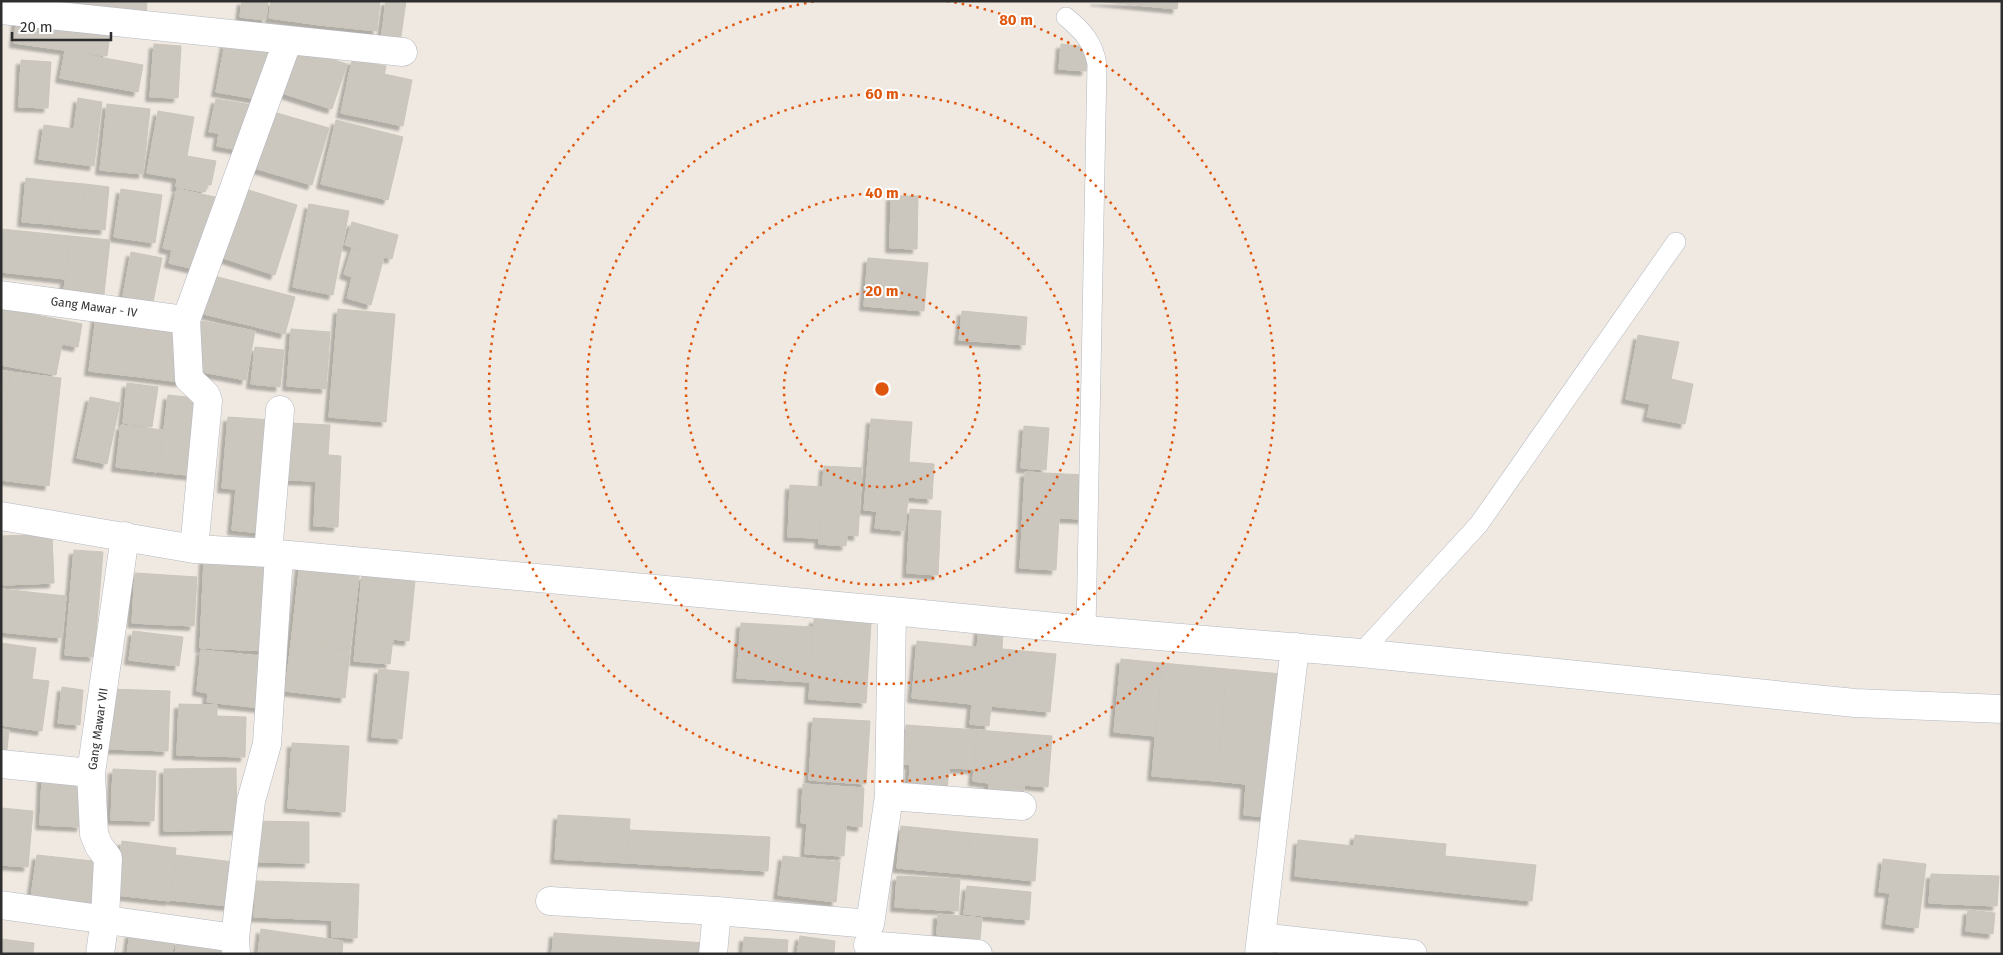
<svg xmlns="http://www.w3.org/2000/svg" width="2003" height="955" font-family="'Fira Sans',sans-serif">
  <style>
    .building { fill: #cbc7bf; stroke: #cbc5ba; filter: url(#shadow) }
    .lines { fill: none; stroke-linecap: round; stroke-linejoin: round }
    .lane-casing { stroke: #b4b7c1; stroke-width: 20 }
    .street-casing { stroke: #b4b7c1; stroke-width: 29 }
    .lane { stroke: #fff; stroke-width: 19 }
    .street { stroke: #fff; stroke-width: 28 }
    .ring { fill: none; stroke: #df570e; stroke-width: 2.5; stroke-dasharray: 2.5 5 }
    .labels { text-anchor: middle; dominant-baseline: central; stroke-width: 4; stroke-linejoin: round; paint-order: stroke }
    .street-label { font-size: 12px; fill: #2e2e2e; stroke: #fff }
    .centre { fill: #df570e; stroke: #fff; stroke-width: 2.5 }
    .ring-label { font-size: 15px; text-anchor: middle; font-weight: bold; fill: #df570e; stroke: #fff; stroke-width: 4; stroke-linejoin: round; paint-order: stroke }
  </style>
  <defs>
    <filter id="shadow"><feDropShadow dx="-4.5" dy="4.5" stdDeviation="1" flood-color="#0004"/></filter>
  </defs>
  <rect width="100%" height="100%" fill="#efe9e1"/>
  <!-- building -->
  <path class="building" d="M62 1H147L146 18 61 10Z
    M242 1H268L266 20 240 17Z
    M271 1H323L320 25 269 18Z
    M323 1H380L377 31 320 25Z
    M386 1H406L400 43 381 40Z
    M1095 1H1178L1177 9Z
    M17 13 111 27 107 56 14 43Z
    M225 43 271 51 263 100 216 92Z
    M154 44 181 46 178 98 150 97Z
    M1061 44 1088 47 1086 71 1059 69Z
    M297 48 347 64 332 109 282 93Z
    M65 51 143 65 138 92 60 78Z
    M21 60 51 62 48 108 19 107Z
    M352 60 386 66 375 120 341 113Z
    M384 74 412 80 403 126 375 120Z
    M78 98 102 102 94 166 39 159 44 125 74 129Z
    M216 99 252 105 239 150 217 146 219 133 209 132Z
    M107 104 150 109 143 174 100 170Z
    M158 111 194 117 187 156 175 154 171 177 147 173Z
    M270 111 329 128 312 185 254 168Z
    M336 120 403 137 388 200 321 184Z
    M175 154 216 161 211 185 207 184 205 192 176 187 177 178 171 177Z
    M26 178 53 181 49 224 22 222Z
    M53 181 85 184 81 228 49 224Z
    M85 184 109 187 105 230 81 228Z
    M242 188 297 205 275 275 220 257Z
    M121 189 162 195 155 243 114 237Z
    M177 189 220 198 199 270 169 263 172 250 163 248Z
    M891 196H918L917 249 890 248Z
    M309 204 349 211 333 295 293 287Z
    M352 222 398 235 392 259 345 245Z
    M1 229 70 236 65 279 1 272Z
    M70 236 110 240 104 294 64 290Z
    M352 248 384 257 371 305 347 298 352 277 344 274Z
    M131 252 162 258 153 302 123 296Z
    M868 258 928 263 924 311 864 306Z
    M214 276 295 297 285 334 204 314Z
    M1 308 82 324 78 347 62 344 56 375 1 365Z
    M338 309 395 314 386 422 329 417Z
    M962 311 1027 317 1025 345 959 340Z
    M96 317 148 324 141 377 89 371Z
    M202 321 255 331 246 380 192 370Z
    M148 324 188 329 181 382 141 377Z
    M291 329 330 332 326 389 287 386Z
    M1638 335 1679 342 1671 379 1693 384 1685 424 1647 417 1650 404 1626 399Z
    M255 347 284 350 280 387 251 384Z
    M1 370 10 372 1 450Z
    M10 372 61 378 49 486 1 480V450Z
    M127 383 158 387 152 427 123 423Z
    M168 395 205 399 196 476 159 472Z
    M90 397 120 403 107 464 77 458Z
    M228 417 271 420 261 533 232 530 236 489 222 488Z
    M871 419 912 422 909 462 934 464 932 499 908 497 905 531 875 528 877 511 864 510Z
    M290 423 330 425 328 455 341 456 338 527 314 526 316 481 287 480Z
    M121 425 163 430 158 472 116 467Z
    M1024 426 1049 428 1046 470 1021 468Z
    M824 466 862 468 858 536 847 535 846 546 819 544Z
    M1025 472 1085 475 1084 519 1059 518 1056 570 1020 568Z
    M790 485 823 487 820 538 788 537Z
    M910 509 941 511 938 575 907 573Z
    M52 534 54 583 3 585 2 536Z
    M74 550 103 552 94 657 65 655Z
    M204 559 273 562 269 651 200 648Z
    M300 563 335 567 325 647 291 644Z
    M335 567 360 569 350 650 325 647Z
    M135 573 197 577 194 626 132 623Z
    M362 575 415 580 409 641 393 639 390 664 354 661Z
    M1 589 66 596 62 638 1 632Z
    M814 619 871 623 866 703 809 699Z
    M741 623 813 627 810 682 737 678Z
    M979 629 1003 631 1002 649 1056 654 1050 712 991 706 989 726 970 724 972 704 912 698 917 641 977 647Z
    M133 631 183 637 179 666 129 660Z
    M1 643 36 648 32 679 49 681 42 731 1 725Z
    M291 644 350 650 345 698 285 691Z
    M201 650 267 657 262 708 207 702 208 693 197 691Z
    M1121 659 1162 663 1156 736 1114 732Z
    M1162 663 1227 669 1217 781 1152 776Z
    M379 669 409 672 402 739 372 737Z
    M1227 669 1282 674 1270 817 1244 815 1246 784 1217 781Z
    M62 687 83 690 80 725 58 723Z
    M110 689 170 691 168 751 108 749Z
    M179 704 217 705V716L246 717 245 757 177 755Z
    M813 718 870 721 866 784 809 780Z
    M906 725 977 730 974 769 949 768 947 790 909 786 910 764H903Z
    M1 729 9 730 6 759H1Z
    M977 730 1052 736 1048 787 1024 785 1023 798 988 795 989 783 973 781Z
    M292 743 349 746 345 812 288 808Z
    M236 768 237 830 164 831V769Z
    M113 769 156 771 154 821 111 820Z
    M42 777 83 779 81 827 40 825Z
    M803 784 864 788 862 827 846 825 844 856 805 854 807 823H801Z
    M1 808 33 811 28 867 1 865Z
    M558 815 630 819 628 863 555 859Z
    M253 821 309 822V863L252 862Z
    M901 826 970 833 966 874 897 868Z
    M630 830 770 837 768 871 628 863Z
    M970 833 1038 839 1035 881 966 874Z
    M1355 835 1446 844 1445 856 1536 865 1532 901 1295 876 1298 840 1354 846Z
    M122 841 176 848 170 901 116 895Z
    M37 855 102 862 95 913 30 904Z
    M176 855 234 862 229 906 171 900Z
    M783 856 840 862 836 902 778 895Z
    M1883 859 1926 864 1918 928 1886 924 1890 893 1879 892Z
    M1931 874 1999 876 1997 906 1929 903Z
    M897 876 960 879 958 911 895 907Z
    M256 881 359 884 357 938 332 937V920L254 917Z
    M967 886 1031 892 1029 920 964 914Z
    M1968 910 1995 913 1993 934 1966 931Z
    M938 914 982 918 980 939 937 935Z
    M261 929 343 941 342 954H258Z
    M130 933 174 939 172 954H127Z
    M554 933 632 938 631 954H552Z
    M800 936 835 941 834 954H797Z
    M744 937 788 940 787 954H743Z
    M632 938 705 943V954H631Z
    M1 939 34 943 33 954H1Z
    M177 940 230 946 229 954H175Z"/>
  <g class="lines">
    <!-- lane casing -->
    <g class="lane-casing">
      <path id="lane" d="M1066 17C1083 31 1093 42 1097 64L1086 630
        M1361 653 1479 524 1676 242"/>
    </g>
    <!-- street casing -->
    <g class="street-casing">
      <path id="street" d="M1 10 403 52
        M1 295 186 320
        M1 516 194 549 268 553 892 611 1086 630 1361 653 1855 703 2002 709
        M194 549 208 401 206 395 189 379 186 320 288 40
        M268 553 280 410
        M1 764 91 773
        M889 796 1022 806
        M550 901 717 911
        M1 905 235 938
        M1261 937 1413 954
        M868 945 978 954
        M100 954 105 918 108 858 99 846 94 834 91 773 125 536
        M236 954 235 938 251 801 267 744 279 555
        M713 954 717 911 870 924 889 796 892 611
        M1259 954 1295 647"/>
    </g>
    <!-- lane -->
    <use href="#lane" class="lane"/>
    <!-- street -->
    <use href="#street" class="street"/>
  </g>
  <!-- distance rings -->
  <g class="ring">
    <circle cx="882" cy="389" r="98"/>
    <circle cx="882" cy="389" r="196"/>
    <circle cx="882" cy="389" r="295"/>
    <path d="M947 1A393 393 0 1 1 817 1"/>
  </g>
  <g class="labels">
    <!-- street labels -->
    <g class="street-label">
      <text transform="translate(94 307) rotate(8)">Gang Mawar - IV</text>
      <text transform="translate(98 729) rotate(-82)">Gang Mawar VII</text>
    </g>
  </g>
  <circle cx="882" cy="389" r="8" class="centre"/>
  <g class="ring-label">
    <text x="1016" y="25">80 m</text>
    <text x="882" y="99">60 m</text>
    <text x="882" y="198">40 m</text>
    <text x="882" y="296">20 m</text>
  </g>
  <!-- border -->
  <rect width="2003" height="955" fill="none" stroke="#2e2e2e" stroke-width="5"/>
  <!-- scale -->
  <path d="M12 32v8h99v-8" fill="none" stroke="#2e2e2e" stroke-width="2.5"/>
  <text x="20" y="32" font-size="15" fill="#2e2e2e" stroke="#ffffff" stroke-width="4" paint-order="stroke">20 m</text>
</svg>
